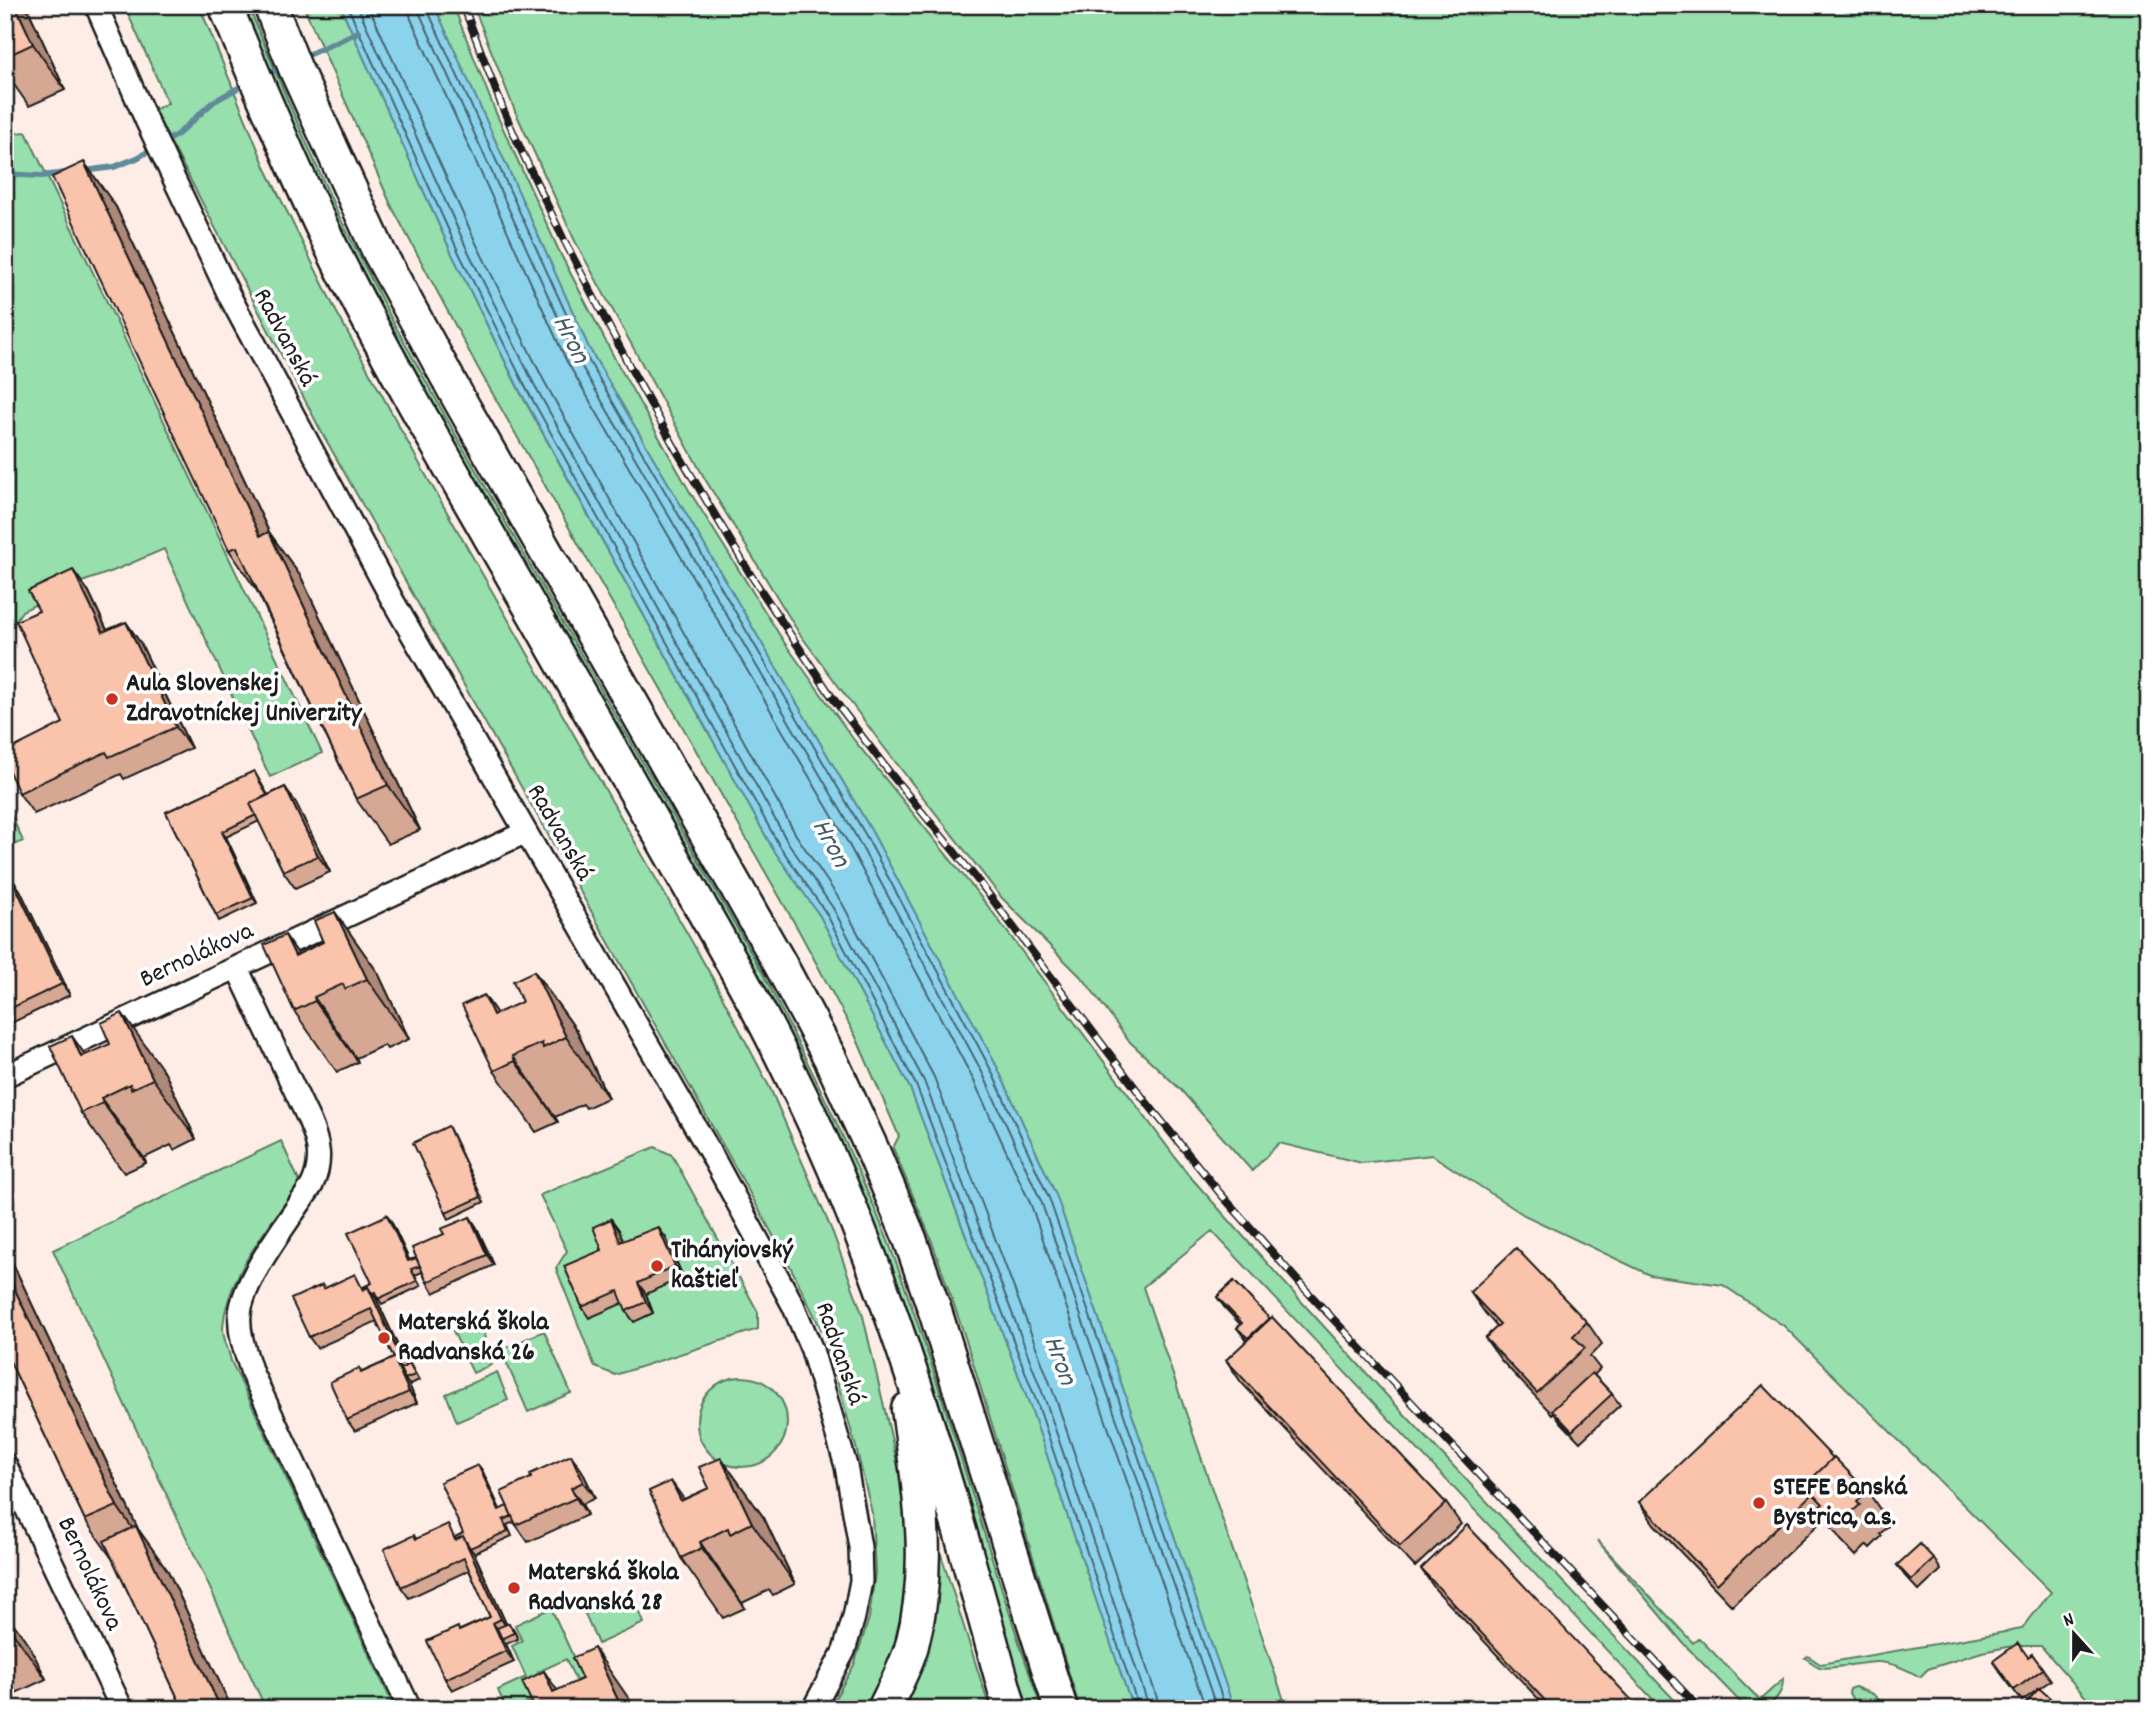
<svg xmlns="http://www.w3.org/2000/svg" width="2154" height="1714" font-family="Dekko,sans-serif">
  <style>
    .green { fill: #97dfad; stroke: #5a7e64; stroke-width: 2 }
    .water { fill: #8bd3ed; stroke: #5f8a99; stroke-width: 2 }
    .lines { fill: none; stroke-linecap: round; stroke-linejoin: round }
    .shore { stroke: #486570; stroke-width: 2 }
    .stream { stroke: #5f8a99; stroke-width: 6 }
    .minor-casing { stroke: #1c1c1c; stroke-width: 26 }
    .highway-casing { stroke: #1c1c1c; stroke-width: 37 }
    .minor { stroke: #fff; stroke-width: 21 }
    .highway { stroke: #fff; stroke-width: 32 }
    .rail-casing { stroke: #1c1c1c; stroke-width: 8 }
    .rail { stroke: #fff; stroke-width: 5; stroke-dasharray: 16; stroke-linecap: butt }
    .wall { fill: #d6a894; stroke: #1c1c1c; stroke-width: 2 }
    .shaded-wall { fill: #ae8878; stroke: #1c1c1c; stroke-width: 2 }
    .building { fill: #f9c3ac; stroke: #1c1c1c; stroke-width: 2 }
    .poi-dot { fill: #c8321e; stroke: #fff; stroke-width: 2.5 }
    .labels { text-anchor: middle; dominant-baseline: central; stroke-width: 7; stroke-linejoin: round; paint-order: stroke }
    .street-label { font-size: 26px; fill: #1c1c1c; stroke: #fff }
    .poi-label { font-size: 26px; font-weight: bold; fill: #1c1c1c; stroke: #fff; text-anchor: start }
    .water-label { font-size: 28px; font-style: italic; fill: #435c65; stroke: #fff }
  </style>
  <rect width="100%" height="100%" fill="#fdede6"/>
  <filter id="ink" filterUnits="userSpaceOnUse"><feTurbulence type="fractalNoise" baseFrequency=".0143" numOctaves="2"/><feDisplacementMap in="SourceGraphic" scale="14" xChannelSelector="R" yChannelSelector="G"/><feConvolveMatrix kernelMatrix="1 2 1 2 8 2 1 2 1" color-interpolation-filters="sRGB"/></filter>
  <g filter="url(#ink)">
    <!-- green -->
    <path class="green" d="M124 5H199L266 169 336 311 423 470 712 977 770 1088 833 1233 863 1316 905 1497 910 1539 905 1615 893 1660 872 1709H829L854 1665 869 1618 875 1573 872 1513 856 1447 823 1333 790 1266 743 1181 321 431 154 110 168 103Z
      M239 5H248L287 99 338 214 392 320 453 430 762 972C797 1040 831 1108 861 1177 871 1200 881 1223 890 1246 947 1398 987 1556 1042 1709H1025L923 1364 446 435 330 217Z
      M303 5H340L452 254 520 392 773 849 820 916 910 1088 1032 1411 1133 1709H1080L964 1334 931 1239 893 1148 899 1136 856 1037 799 931 478 368 391 205Z
      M434 5H453L496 113 560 253 616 361 690 492 784 642 854 740 988 906 1187 1173 1308 1309 1391 1400 1683 1709H1662L1212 1231 1143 1287 1287 1709H1234L1056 1195 997 1067 871 830 589 348Z
      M473 5H2149V1709H2096L2041 1646H2013L1982 1652 1928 1669 1920 1677C1908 1670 1894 1663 1879 1662 1865 1661 1829 1671 1819 1667 1815 1665 1810 1661 1805 1658L1808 1656 1820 1664 2022 1629 2051 1592 1784 1326 1723 1285 1650 1275 1524 1215 1432 1155 1362 1163 1279 1143 1252 1171 1180 1089 1128 1040 1085 981 1002 898 883 746 799 633 705 479 575 241 515 111Z
      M26 132 322 753 270 777 164 549 113 571 82 582 22 611 5 637V134Z
      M5 802 23 841 5 849Z
      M281 1141 300 1183C271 1223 225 1278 223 1329 223 1339 229 1351 231 1361L395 1709H266L53 1250Z
      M655 1147 672 1155 758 1312V1329L615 1375 595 1367 556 1268 567 1251 540 1195Z
      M487 1315C482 1334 485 1347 491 1365L473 1373 453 1331Z
      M544 1331 571 1393 528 1412 501 1350Z
      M497 1372 508 1400 457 1422 446 1394Z
      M697 1422a45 45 0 1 1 90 0a45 45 0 1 1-90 0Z
      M1597 1540 1693 1643 1699 1638 1760 1700 1783 1679C1783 1693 1776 1699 1766 1709H1747L1684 1644Z
      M938 1545 990 1709H902C928 1655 943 1606 938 1545Z
      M632 1593 644 1623 598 1644 585 1614Z
      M551 1608 583 1678 576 1681 566 1659 538 1672 547 1694 514 1709H506L498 1690 526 1677 512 1646 522 1641 515 1625Z
      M1855 1687 1873 1694 1888 1709H1858L1849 1693 1850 1689Z"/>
    <!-- water -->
    <path class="water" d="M340 5H434L589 348 871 830 997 1067 1056 1195 1234 1709H1133L1032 1411 910 1088 820 916 773 849 520 391 452 254Z"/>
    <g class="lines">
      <!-- shore -->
      <path class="shore" d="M347 5 458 251 526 388 779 845 826 913 916 1085 1039 1408 1139 1709
        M357 5 466 247 534 384 787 841 833 908 924 1081 1047 1405 1147 1701 1148 1709
        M368 5 476 243 543 379 796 835 842 903 934 1077 1057 1402 1157 1698 1158 1709
        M408 5 411 19 566 360 848 843 973 1079 1031 1205 1206 1709
        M419 5 420 14 575 355 857 838 983 1074 1041 1201 1217 1709
        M428 5V11L583 351 865 834 991 1070 1049 1198 1226 1709"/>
      <!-- stream -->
      <path class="stream" d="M301 58 358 32
        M263 76 285 66
        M84 171 114 167 137 158 178 134 213 102 247 83
        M5 174 41 176 66 173"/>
      <!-- minor casing -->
      <g class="minor-casing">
        <path id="minor" d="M96 5 147 122 230 297 393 601 710 1152 793 1305 812 1350 846 1466 860 1547 861 1581 854 1617 844 1651 813 1709
          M237 968 309 1120C319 1143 323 1161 312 1185 292 1217 243 1278 240 1314 238 1334 246 1354 252 1373L410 1709
          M5 1076 526 832
          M5 1464 122 1709"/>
      </g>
      <!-- highway casing -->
      <g class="highway-casing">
        <path id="highway" d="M225 5C261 93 298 180 340 265 391 366 448 464 505 563 560 659 614 755 669 851 711 925 754 998 791 1075 891 1276 950 1493 1010 1709
          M270 5 295 68 379 252 459 399 779 962 830 1058 872 1149 910 1239 935 1311 1061 1709
          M884 1709C894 1688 906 1667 912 1645 933 1565 919 1489 908 1409"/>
      </g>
      <!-- minor -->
      <use href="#minor" class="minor"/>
      <!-- highway -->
      <use href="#highway" class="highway"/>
      <!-- rail casing -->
      <g class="rail-casing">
        <path id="rail" d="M463 5 503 109 522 152 563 238 630 367 678 453 752 577 832 697 890 773 980 883 1143 1098 1219 1192 1304 1288 1700 1709"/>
      </g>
      <!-- rail -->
      <use href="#rail" class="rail"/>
    </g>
    <!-- wall -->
    <path class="wall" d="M5 5H26L65 90 29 106 5 72Z
      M84 162 116 207 269 532 301 577 420 830 388 844 356 799 257 591 229 550Z
      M89 592 107 630 126 622 141 644 191 748 124 779 121 774 34 814 19 793 63 723Z
      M254 771 268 795 285 787 296 803 330 872 295 888 283 871 259 821 226 837 257 903 219 921 216 915 166 812Z
      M12 879 20 890 70 995 5 1026V882Z
      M335 912 378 973 409 1039 387 1049 384 1045 356 1058 358 1062 337 1072 294 1011 285 935 298 955 323 942Z
      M534 971 577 1031 608 1098 586 1108 583 1104 555 1117 558 1122 536 1132 494 1071 484 995 497 1014 522 1002Z
      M85 1055 165 1073 196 1139 174 1150 171 1145 144 1158 146 1163 124 1173 81 1113Z
      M448 1126 451 1132 484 1202 449 1219 446 1213Z
      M387 1215 391 1221 409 1260 416 1258 444 1234 470 1217 477 1228 494 1265 434 1293 427 1282 422 1272 415 1275 421 1286 382 1304 378 1298H376L407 1366 410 1364 419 1380 409 1385 417 1403 355 1431 347 1420 359 1368 362 1372 394 1358 377 1321 317 1348 309 1337 322 1285 324 1288 364 1287 372 1283Z
      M611 1219 619 1230 623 1241 666 1238 683 1277 646 1294 653 1313 634 1322 626 1311 623 1303 589 1318 582 1307Z
      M5 1247 138 1529 168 1571 232 1709H183L113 1560 85 1520 5 1351Z
      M1234 1281 1446 1503 1461 1524 1415 1567 1241 1382 1226 1360 1247 1341 1237 1328 1240 1324 1225 1308 1217 1297Z
      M1470 1292 1587 1322 1602 1344 1590 1356 1600 1369 1594 1375 1612 1394 1620 1405 1580 1442 1560 1421 1554 1412 1552 1414 1501 1360 1485 1338 1497 1327 1485 1313Z
      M571 1455 582 1471 595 1498 582 1504 587 1515 528 1542 514 1522 507 1525 512 1536 474 1553 506 1624 513 1628 518 1639 506 1644 514 1662 452 1690 445 1679 460 1630 490 1617 469 1570 409 1598 401 1587 416 1539 456 1537 463 1533 478 1465 482 1470 500 1510 507 1506 531 1478Z
      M721 1458 764 1518 795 1584 773 1595 769 1590 742 1603 745 1608 723 1618 681 1558 684 1499 709 1488Z
      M1833 1458 1868 1492 1890 1524 1880 1534 1882 1536 1870 1548 1867 1545 1856 1556 1841 1540 1825 1518 1732 1606 1654 1524 1639 1502Z
      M1934 1559 1941 1570 1919 1591 1905 1576 1897 1565Z
      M1421 1569 1640 1709H1548L1436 1590Z
      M5 1612 29 1645 46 1679 5 1698Z
      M2032 1654 2051 1680 2022 1701 2000 1672 2028 1657Z"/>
    <!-- shaded-wall -->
    <path class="shaded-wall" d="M15 5H26L65 90 33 44Z
      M84 162 116 207 292 581 260 536Z
      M269 532 301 577 420 830 388 785Z
      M73 570 89 592 118 654 103 632Z
      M126 622 141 644 191 748 176 727Z
      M285 787 296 803 330 872 318 856Z
      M222 832 226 837 257 903 253 898Z
      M12 879 20 890 70 995 62 984Z
      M335 912 378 973 409 1039 367 979Z
      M285 935 325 992 295 956Z
      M534 971 577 1031 608 1098 566 1037Z
      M484 995 523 1051 493 1015Z
      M314 997 356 1058 358 1062 315 1001Z
      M122 1013 165 1073 196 1139 153 1079Z
      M72 1036 112 1093 81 1057Z
      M513 1056 555 1117 558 1122 515 1061Z
      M101 1098 144 1158 146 1163 103 1103Z
      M387 1215 391 1221 412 1266 408 1261Z
      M470 1217 477 1228 494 1265 487 1255Z
      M611 1219 619 1230 628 1253 620 1242Z
      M658 1227 666 1238 683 1277 675 1266Z
      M5 1247 138 1529 168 1571 232 1709H221L146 1548 117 1506 5 1269Z
      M638 1283 646 1294 653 1313 646 1302Z
      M368 1287 376 1298 410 1372 402 1361Z
      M396 1363 404 1374 405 1379 409 1385 417 1403 409 1392Z
      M571 1455 582 1471 595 1498 583 1482Z
      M721 1458 764 1518 795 1584 752 1523Z
      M478 1465 482 1470 503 1516 499 1510Z
      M671 1481 711 1537 681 1501Z
      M571 1488 582 1504 587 1515 576 1498Z
      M463 1536 471 1547 470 1548 474 1553 509 1630 501 1619Z
      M700 1542 742 1603 745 1608 702 1548Z
      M5 1612 29 1645 46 1679 14 1634 5 1617Z
      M493 1623 501 1634 502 1639 506 1644 514 1662 506 1651Z
      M594 1648 636 1709H622Z
      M544 1671 570 1709 553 1692Z"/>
    <!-- building -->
    <path class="building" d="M5 5H15L33 44 5 57Z
      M84 162 260 536 269 532 388 785 356 799 237 547 229 550 52 177Z
      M73 570 103 632 126 622 176 727 109 757 106 752 19 793 5 763V752L63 723 16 621 39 611 28 591Z
      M254 771 267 795 250 804 256 815 222 832 253 898 216 915 166 812Z
      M285 787 318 856 283 871 250 804Z
      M12 879 62 984 5 1011V882Z
      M335 912 367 979 345 989 343 984 314 997 315 1001 294 1011 264 945 285 935 295 956 323 942 314 921Z
      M534 971 566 1037 543 1048 542 1043 513 1056 515 1061 494 1071 462 1005 484 995 493 1015 522 1002 513 981Z
      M122 1013 153 1079 131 1089 130 1084 101 1098 103 1103 81 1113 50 1046 72 1036 81 1057 110 1044 101 1023Z
      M448 1126 481 1197 446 1213 413 1143Z
      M387 1215 408 1261 416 1258 420 1266 411 1269 417 1281 378 1299 375 1292 372 1293 368 1287 364 1289 363 1287 372 1283 348 1233Z
      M470 1217 487 1255 427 1282 412 1248 444 1234 441 1229Z
      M611 1219 620 1242 658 1227 675 1266 638 1283 646 1302 626 1311 618 1291 582 1307 564 1266 602 1250 593 1227Z
      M1516 1248 1587 1322 1573 1336 1585 1348 1537 1393 1485 1338 1500 1324 1470 1292Z
      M5 1269 117 1506 85 1520 5 1351Z
      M355 1274 363 1290 368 1287 402 1361 396 1363 409 1392 347 1420 330 1382 359 1368 361 1373 394 1358 371 1309 309 1337 291 1299 322 1285 323 1289Z
      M1234 1281 1269 1318 1248 1338 1237 1328 1242 1323 1217 1297Z
      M1272 1317 1446 1503 1400 1546 1226 1360Z
      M410 1364 415 1375 405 1379 400 1369Z
      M1592 1373 1612 1394 1572 1431 1552 1410Z
      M1763 1385 1833 1458 1805 1485 1812 1494 1717 1584 1639 1502Z
      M571 1455 583 1482 571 1488 576 1498 516 1525 501 1492 531 1478 530 1474Z
      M1834 1457 1868 1492 1857 1502 1860 1505 1847 1516 1845 1513 1834 1524 1818 1508 1823 1504 1805 1485Z
      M721 1458 752 1523 730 1534 728 1528 700 1542 702 1548 681 1558 649 1491 671 1481 681 1501 709 1488 699 1467Z
      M478 1465 499 1510 507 1506 512 1516 503 1520 508 1531 470 1548 463 1536 456 1540 455 1537 463 1533 440 1482Z
      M448 1524 455 1540 463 1536 501 1619 493 1623 506 1651 445 1679 427 1641 458 1627 459 1631 490 1617 464 1558 401 1587 384 1549 414 1535 416 1539Z
      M1467 1525 1640 1709H1553L1421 1569Z
      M136 1526 221 1709H183L104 1541Z
      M1920 1544 1934 1559 1911 1580 1897 1565Z
      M5 1617 14 1634 5 1638Z
      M509 1623 514 1633 502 1639 497 1628Z
      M2018 1643 2028 1657 2032 1654 2043 1669 2014 1690 1993 1661Z
      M594 1648 622 1709H535L522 1682 544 1671 553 1692 582 1679 572 1658Z
      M2039 1688 2062 1709H2021Z"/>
  </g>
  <!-- markers -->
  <g class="poi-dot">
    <circle cx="112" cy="699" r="7"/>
    <circle cx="657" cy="1266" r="7"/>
    <circle cx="384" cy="1338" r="7"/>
    <circle cx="1759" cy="1503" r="7"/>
    <circle cx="514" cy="1588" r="7"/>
  </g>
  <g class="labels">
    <!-- street labels -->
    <g class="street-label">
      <text transform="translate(284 338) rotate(62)">Radvanská</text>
      <text transform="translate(559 833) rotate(60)">Radvanská</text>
      <text transform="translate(197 956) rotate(-25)">Bernolákova</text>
      <text transform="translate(839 1354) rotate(71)">Radvanská</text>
      <text transform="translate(89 1574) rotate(65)">Bernolákova</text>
    </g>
    <!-- poi labels -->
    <g class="poi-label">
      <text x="126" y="684">Aula Slovenskej<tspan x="126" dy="30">Zdravotníckej Univerzity</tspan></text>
      <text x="671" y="1251">Tihányiovský<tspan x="671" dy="30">kaštieľ</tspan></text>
      <text x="398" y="1323">Materská škola<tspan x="398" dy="30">Radvanská 26</tspan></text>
      <text x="1773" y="1488">STEFE Banská<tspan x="1773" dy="30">Bystrica, a.s.</tspan></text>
      <text x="528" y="1573">Materská škola<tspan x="528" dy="30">Radvanská 28</tspan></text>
    </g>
    <!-- water labels -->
    <g class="water-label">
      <text transform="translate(569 340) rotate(63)">Hron</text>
      <text transform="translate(829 844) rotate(62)">Hron</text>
      <text transform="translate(1058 1361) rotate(70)">Hron</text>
    </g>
  </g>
  <!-- margin -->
  <rect width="2154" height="1714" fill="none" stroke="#fff" stroke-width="28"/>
  <rect x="14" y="14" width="2126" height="1686" fill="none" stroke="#1c1c1c" stroke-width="2.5" filter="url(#ink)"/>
  <!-- north arrow -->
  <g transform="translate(2074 1634) rotate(339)" stroke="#ffffff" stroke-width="5" paint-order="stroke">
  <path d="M0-5L12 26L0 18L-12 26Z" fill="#1c1c1c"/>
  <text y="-10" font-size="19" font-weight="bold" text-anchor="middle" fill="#1c1c1c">N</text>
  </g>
</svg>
